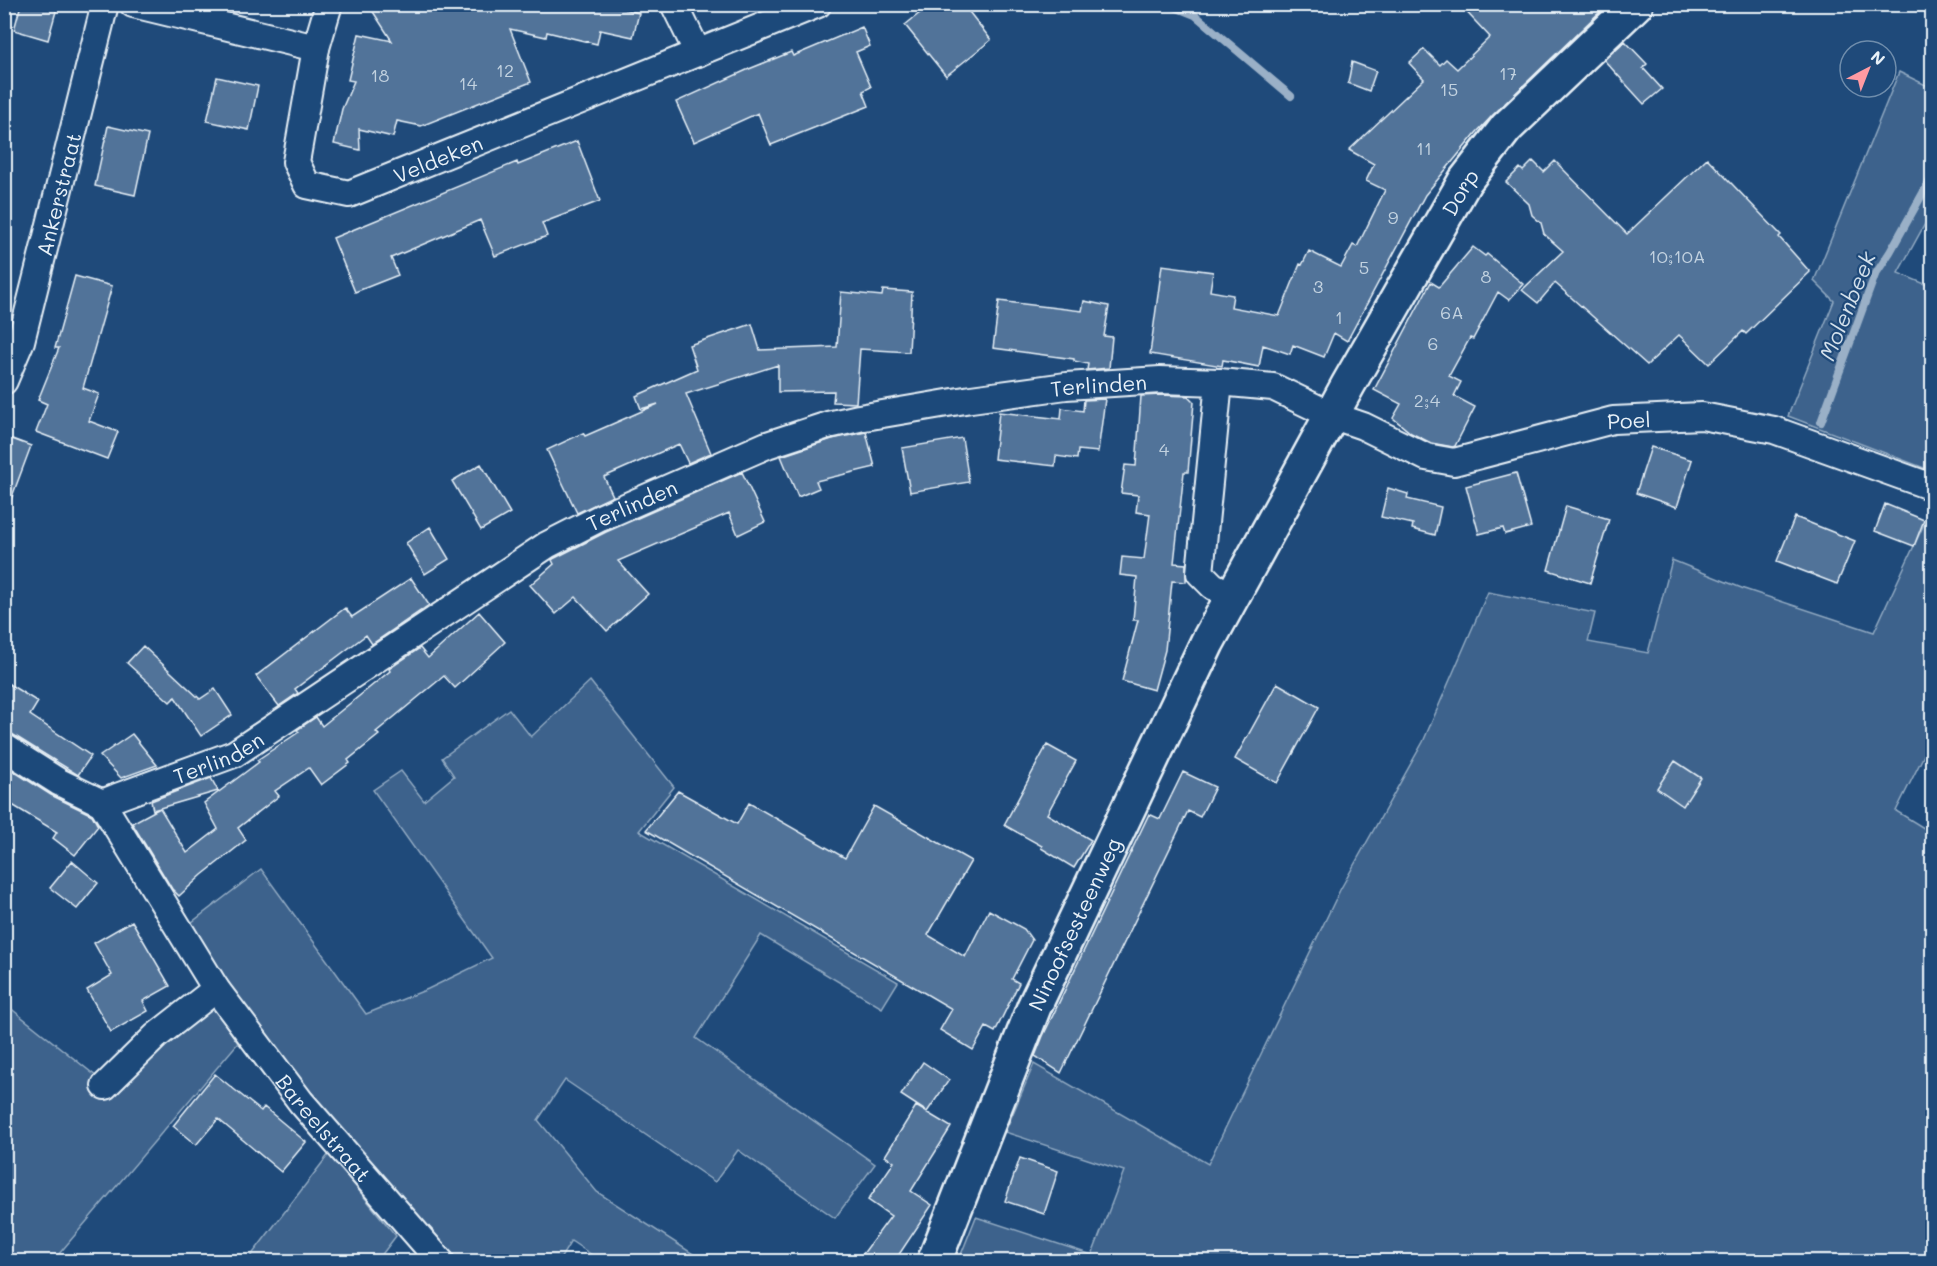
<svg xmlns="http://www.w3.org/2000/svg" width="1937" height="1266" font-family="Mali,sans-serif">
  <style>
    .green { fill: #3c628c; stroke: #92aac2; stroke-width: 1.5 }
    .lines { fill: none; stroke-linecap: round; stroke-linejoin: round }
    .stream { stroke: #9ab0c7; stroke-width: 8 }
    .building { fill: #517399; stroke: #e8f1f8; stroke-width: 1.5 }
    .street-casing { stroke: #e8f1f8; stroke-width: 30 }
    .secondary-casing { stroke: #e8f1f8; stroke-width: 38 }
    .street { stroke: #1f4a7a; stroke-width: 26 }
    .secondary { stroke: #1f4a7a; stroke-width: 33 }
    .labels { text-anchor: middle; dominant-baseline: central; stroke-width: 4.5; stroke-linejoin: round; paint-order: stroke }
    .number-label { font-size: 18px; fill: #c2d2e0 }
    .street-label { font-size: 21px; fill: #e8f1f8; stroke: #1f4a7a }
    .water-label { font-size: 22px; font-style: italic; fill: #d4e1ec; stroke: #1f4a7a }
  </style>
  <rect width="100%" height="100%" fill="#1f4a7a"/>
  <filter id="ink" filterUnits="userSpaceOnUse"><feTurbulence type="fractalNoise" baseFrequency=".0167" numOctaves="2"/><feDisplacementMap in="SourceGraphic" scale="12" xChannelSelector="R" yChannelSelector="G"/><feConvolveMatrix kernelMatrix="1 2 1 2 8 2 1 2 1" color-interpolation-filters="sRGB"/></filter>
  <g filter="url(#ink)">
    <!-- green -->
    <path class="green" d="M1899 72 1932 88V211L1898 273 1932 287V471L1788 416 1834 301 1814 281Z
      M1932 507V585L1925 601 1932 606V739L1896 811 1932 833V1261L958 1262 976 1217 1092 1255 1124 1171 1005 1132 1034 1064 1208 1164 1340 890 1423 742 1488 592 1595 613 1588 642 1648 653 1672 560 1744 589 1874 632Z
      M590 681 674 787 639 831 898 982 882 1008 761 935 696 1038 875 1164 835 1218 738 1150 715 1182 565 1080 538 1120 597 1192 704 1261H601L571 1241 559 1261H454L367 1166 274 1048 187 926 261 869 366 1014 428 989 492 958 373 790 401 771 424 801 454 776 442 758 509 709 531 737Z
      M4 1003 111 1088 211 1004 238 1043 53 1261H5Z
      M329 1154 396 1236 377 1261H247Z"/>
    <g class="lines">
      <!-- stream -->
      <path class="stream" d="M1161 4 1175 7 1195 15 1291 96
        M1821 422 1875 275 1890 252 1932 177"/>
    </g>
    <!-- building -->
    <path class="building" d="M21 4H58L48 40 14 30Z
      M368 4H605L639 13 633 37 600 30 597 44 547 32 546 37 510 29 531 82 421 126 397 121 393 137 359 129 360 150 334 144 342 109 354 81 348 80 359 34 392 41Z
      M931 4H963L991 40 946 76 905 25Z
      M1459 4H1608L1493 115 1476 133 1425 195 1347 341 1334 333 1324 357 1293 345 1290 354 1263 345 1259 367 1223 360 1222 366 1150 354 1162 265 1213 272 1210 291 1233 295 1231 307 1279 316 1300 264 1302 265 1309 251 1341 267 1353 245 1357 247 1385 190 1366 181 1374 164 1349 150 1424 79 1409 63 1424 49 1440 65 1446 59 1457 69 1490 37Z
      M862 27 870 46 856 52 871 87 863 91 869 106 771 145 758 113 694 142 676 102 749 69 791 52 793 56Z
      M1625 41 1647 64 1643 68 1662 89 1644 104 1604 60Z
      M1352 62 1376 71 1369 91 1348 83Z
      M217 77 258 86 249 130 207 121Z
      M108 126 148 135 135 195 95 186Z
      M577 141 600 201 542 223 547 236 495 256 480 220 391 258 398 275 355 292 333 238 517 162 518 165Z
      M1707 158 1781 235 1779 237 1810 272 1746 334 1743 331 1709 364 1679 335 1647 365 1555 283 1538 303 1522 290 1563 251 1544 234 1541 223 1532 215 1529 204 1506 182 1520 168 1523 171 1533 161 1544 172 1555 161 1627 234Z
      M1473 247 1485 256 1487 254 1523 284 1509 300 1498 292 1473 339 1470 338 1449 376 1461 382 1454 396 1475 407 1455 446 1453 447 1431 443 1411 433 1393 418 1401 404 1374 390 1431 282 1439 287Z
      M75 276 112 286 83 388 99 394 89 421 118 432 107 459 36 432 47 404 38 400 59 348H55Z
      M883 290 912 292 909 352 860 349 856 403 833 402 834 391 778 392V365L686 394 711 453 688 463 679 444 604 477 613 496 577 513 547 450 583 433 585 436 658 404 641 409 636 396 697 369 689 345 752 324 760 350 837 347 841 292 882 296Z
      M999 301 1082 311 1084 301 1109 306 1104 336 1112 337 1109 368 1087 370 1088 364 1074 361V359L993 348Z
      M1160 395 1188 396 1194 402 1188 472H1184L1174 563 1186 564V582L1172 581 1165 650 1154 690 1122 681 1138 620H1133L1137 577 1120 575 1122 557 1144 559 1150 514 1136 512 1138 495 1121 493 1125 465 1136 466 1141 396Z
      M1105 399 1098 452 1078 450 1077 459 1056 456 1055 466 994 459 999 412 1061 419 1062 408 1083 411 1084 400Z
      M866 432 875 467 816 481 819 488 798 497 781 456 832 439Z
      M4 436 31 446 7 510H4Z
      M962 438 969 482 910 492 902 448Z
      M1651 447 1692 460 1677 507 1636 493Z
      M481 464 510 513 481 530 452 481Z
      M742 472 765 522 738 535 729 513 618 561 648 594 607 631 576 597 556 614 530 585 554 564 552 560 555 558 606 532Z
      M1516 473 1531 527 1505 534 1503 528 1479 534 1466 486Z
      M1388 488 1408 494 1407 499 1441 507 1435 535 1412 529 1413 524 1381 517Z
      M1885 504 1924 520 1914 546 1875 531Z
      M1566 506 1609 519 1590 583 1548 570Z
      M1795 517 1855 541 1837 584 1777 561Z
      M430 527 449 559 425 574 406 543Z
      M411 578 429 605 372 644 366 635 295 689 298 693 279 706 256 676 345 608 352 617Z
      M479 612 505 642 455 688 444 676 376 732 379 735 348 760 350 763 321 785 309 768 275 791 279 796 238 828 246 840 202 875 179 896 172 889 132 823 160 808 153 810 151 801 211 778 218 791 160 808 187 853 218 829 204 803 259 762 257 760 299 732 297 730 316 717 322 726 390 671 389 669 420 648 428 658Z
      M143 646 200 699 215 689 232 715 201 736 175 697 170 702 127 663Z
      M4 681 38 702 30 715 91 756 78 775 12 734 4 732Z
      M1277 683 1319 707 1277 783 1235 759Z
      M132 734 157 765 121 778 100 756Z
      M1047 745 1076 761 1047 814 1091 840 1074 868 1041 848 1042 846 1004 825Z
      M1675 761 1701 778 1683 806 1657 788Z
      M4 765 51 795 92 815 98 826 75 855 53 838 57 832 4 800Z
      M1183 772 1215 787 1200 817 1188 811 1061 1073 1035 1056 1043 1036 1149 814 1160 819Z
      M678 791 737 824 749 803 845 858 874 806 971 861 928 935 965 957 989 910 1024 929 1032 940 1012 979 1019 983 995 1032 986 1027 973 1050 940 1030 952 1009 646 830Z
      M72 861 98 883 77 909 50 888Z
      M132 921 170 986 143 1001 148 1011 111 1032 87 990 112 975 94 943Z
      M923 1062 949 1080 927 1112 901 1095Z
      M215 1074 261 1111 264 1107 306 1142 281 1172 218 1119 196 1145 173 1126Z
      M916 1106 951 1127 911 1191 932 1205 894 1262H857L891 1216 868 1200 894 1162 885 1156Z
      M1020 1158 1058 1171 1044 1214 1005 1201Z"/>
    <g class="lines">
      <!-- street casing -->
      <g class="street-casing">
        <g id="street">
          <path id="s1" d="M133 4 316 48 296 162 307 185 349 194 818 4"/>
          <path d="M674 4 698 53"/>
          <path d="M316 48 329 4"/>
          <path id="s2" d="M4 381 21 341 105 4"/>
          <path d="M1219 382 1200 573 1213 586 1233 596"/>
          <path id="s3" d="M4 747 59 782 102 803 117 797 234 754 547 545 600 518 767 445 828 425 859 418 971 399 1066 386 1160 380 1219 382 1273 387 1331 415 1363 426 1426 457 1454 462 1613 420 1702 416 1774 430 1932 487"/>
          <path id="s4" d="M102 803 216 989 301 1102 441 1262"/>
          <path d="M105 1086 156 1036 216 989"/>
        </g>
      </g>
      <!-- secondary casing -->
      <g class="secondary-casing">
        <g id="secondary">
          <path id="s5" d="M934 1262 1034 1007 1207 643 1348 385 1465 181 1506 128 1636 4"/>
        </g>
      </g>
      <!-- street -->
      <use href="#street" class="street"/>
      <!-- secondary -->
      <use href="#secondary" class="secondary"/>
    </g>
  </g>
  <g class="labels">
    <!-- number labels -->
    <g class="number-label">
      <text x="505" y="70">12</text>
      <text x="1508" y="73">17</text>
      <text x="380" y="75">18</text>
      <text x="468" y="83">14</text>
      <text x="1449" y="89">15</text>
      <text x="1424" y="148">11</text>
      <text x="1393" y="217">9</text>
      <text x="1677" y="256">10;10A</text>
      <text x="1364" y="267">5</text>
      <text x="1486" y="276">8</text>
      <text x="1318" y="286">3</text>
      <text x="1452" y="312">6A</text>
      <text x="1339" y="317">1</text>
      <text x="1433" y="343">6</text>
      <text x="1427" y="400">2;4</text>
      <text x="1164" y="449">4</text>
    </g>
    <!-- street labels -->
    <g class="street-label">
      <text stroke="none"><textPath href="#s1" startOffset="468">Veldeken</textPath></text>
      <text stroke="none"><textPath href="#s5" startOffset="1194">Dorp</textPath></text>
      <text stroke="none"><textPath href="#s2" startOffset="195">Ankerstraat</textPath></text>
      <text stroke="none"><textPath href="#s3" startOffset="1210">Terlinden</textPath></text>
      <text stroke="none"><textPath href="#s3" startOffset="1762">Poel</textPath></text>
      <text stroke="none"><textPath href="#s3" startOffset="724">Terlinden</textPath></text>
      <text stroke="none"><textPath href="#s3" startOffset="238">Terlinden</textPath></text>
      <text stroke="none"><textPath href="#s5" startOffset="366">Ninoofsesteenweg</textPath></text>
      <text stroke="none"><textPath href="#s4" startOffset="394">Bareelstraat</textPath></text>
    </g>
    <!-- water labels -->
    <g class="water-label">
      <text transform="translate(1847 306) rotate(-68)">Molenbeek</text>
    </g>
  </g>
  <!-- margin -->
  <rect width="1937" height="1266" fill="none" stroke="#1f4a7a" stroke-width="24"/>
  <rect x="12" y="12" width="1913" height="1242" fill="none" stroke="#e8f1f8" stroke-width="2" filter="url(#ink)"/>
  <!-- north arrow -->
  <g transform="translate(1868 69) rotate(42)"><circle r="28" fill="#1f4a7a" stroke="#6f8dac" stroke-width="1.5"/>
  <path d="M0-4.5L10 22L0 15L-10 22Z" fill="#ff9aa2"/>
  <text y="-9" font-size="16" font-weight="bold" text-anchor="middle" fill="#e8f1f8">N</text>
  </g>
</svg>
